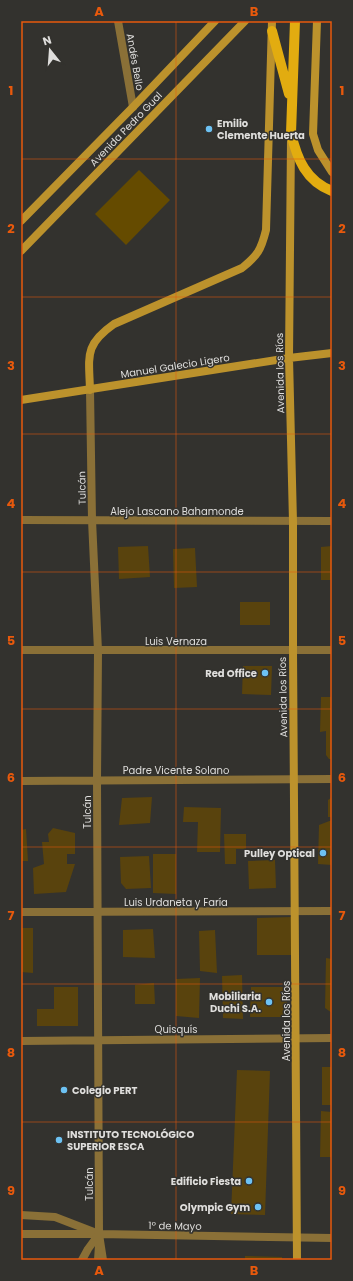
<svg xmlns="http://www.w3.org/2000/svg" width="353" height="1281" font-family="Poppins,sans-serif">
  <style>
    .green { fill: #654b00 }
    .building { fill: #59430d }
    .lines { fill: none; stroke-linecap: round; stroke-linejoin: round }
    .lane { stroke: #8a7037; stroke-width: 8 }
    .street { stroke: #8a7037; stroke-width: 8 }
    .secondary { stroke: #bc922c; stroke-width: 8 }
    .primary { stroke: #e2ac10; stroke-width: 10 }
    .grid { fill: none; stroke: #e8590c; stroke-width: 1; stroke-opacity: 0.55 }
    .poi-dot { fill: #6dc2f3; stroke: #33322e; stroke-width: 1.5 }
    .labels { text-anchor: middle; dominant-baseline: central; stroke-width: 3; stroke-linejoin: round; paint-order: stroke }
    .street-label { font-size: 10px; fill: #dfdedc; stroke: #33322e }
    .poi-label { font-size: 10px; font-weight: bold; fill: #dfdedc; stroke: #33322e; text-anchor: end }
    .neatline { fill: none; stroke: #e8590c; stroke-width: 1.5 }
    .grid-label { font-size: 13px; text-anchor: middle; font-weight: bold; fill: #e8590c }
  </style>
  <rect width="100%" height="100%" fill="#33322e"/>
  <!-- green -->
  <path class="green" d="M139 170 170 200 126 245 95 214Z"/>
  <!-- building -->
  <path class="building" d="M148 546 150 577 119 579 118 547Z
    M332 546V580H321V547Z
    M195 548 197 587 174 588 173 549Z
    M240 602H270V625H240Z
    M243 666H272L271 695 242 694Z
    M321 697H332V759H329L326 755V731L320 732Z
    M152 797 150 823 119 825 122 798Z
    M332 797V817H328V800Z
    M184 807 221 808 220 852H197L198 822H183Z
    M332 820V865L318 864 319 825Z
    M53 828 75 833V854H67V864H75L66 892 34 894 33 868 44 864 42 842H49L48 834Z
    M26 829 28 861H21V830Z
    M224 834H246V849H236V864H225Z
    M153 854H176V894L153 893Z
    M149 856 151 888 126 889 121 883 120 857Z
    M275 860 276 888 249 889 248 861Z
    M292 917V955H257V918Z
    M21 928H33V973L21 972Z
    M153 929 155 958 123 957V930Z
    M215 930 217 973 200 971 199 931Z
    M326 958 332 959V1013L325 1008Z
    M242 975 243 1019 223 1018 222 976Z
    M200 978 199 1018 176 1016V979Z
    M154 983 155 1004H135V985Z
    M54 987H78V1026H37V1009H54Z
    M251 987H287V1017H250Z
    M322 1067H332V1105H322Z
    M237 1070 270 1071 265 1215 231 1214Z
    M321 1111 332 1112V1157H320Z
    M245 1256 282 1257V1260H245Z"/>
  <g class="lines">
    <!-- lane -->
    <path class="lane" d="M21 1215 55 1217 99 1234
      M21 1234H94
      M98 1260 99 1245"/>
    <!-- street -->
    <path class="street" d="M118 21 133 107
      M90 390 92 520 98 651 97 780 99 1234 103 1260
      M21 520 332 521
      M21 650H332
      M21 781 332 779
      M21 912 332 911
      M21 1041 332 1038
      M99 1234 332 1238
      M82 1260 88 1249 99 1234"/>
    <!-- secondary -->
    <path class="secondary" d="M317 21 313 134 318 150 332 172
      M291 140 289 358 293 522V650L297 1260
      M21 221 133 107 215 21
      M21 251 245 21
      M90 390C89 356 84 345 114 324L242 268C258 255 261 250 266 230L272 21
      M21 400 289 358 332 353"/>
    <!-- primary -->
    <path class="primary" d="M295 21 291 133C297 159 306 181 332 191
      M272 31 289 94"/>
  </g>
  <!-- grid -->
  <path class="grid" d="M176 21V1260M21 159H332M21 297H332M21 434H332M21 572H332M21 709H332M21 847H332M21 984H332M21 1122H332"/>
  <!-- markers -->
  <g class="poi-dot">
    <circle cx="209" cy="129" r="4"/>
    <circle cx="265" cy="673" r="4"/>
    <circle cx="323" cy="853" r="4"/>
    <circle cx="269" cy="1002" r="4"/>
    <circle cx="64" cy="1090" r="4"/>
    <circle cx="59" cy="1140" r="4"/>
    <circle cx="249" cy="1181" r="4"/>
    <circle cx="258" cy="1207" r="4"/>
  </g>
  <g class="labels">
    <!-- street labels -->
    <g class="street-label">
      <text transform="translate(135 62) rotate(80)">Andés Bello</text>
      <text transform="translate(126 129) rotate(-46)">Avenida Pedro Gual</text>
      <text transform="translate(175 366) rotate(-9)">Manuel Galecio Ligero</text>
      <text transform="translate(280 373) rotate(-91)">Avenida los Ríos</text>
      <text transform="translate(82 488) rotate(-91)">Tulcán</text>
      <text x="177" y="511">Alejo Lascano Bahamonde</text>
      <text x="176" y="641">Luis Vernaza</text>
      <text transform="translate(283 697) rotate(-91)">Avenida los Ríos</text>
      <text x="176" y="770">Padre Vicente Solano</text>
      <text transform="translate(87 812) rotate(-90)">Tulcán</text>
      <text x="176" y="902">Luis Urdaneta y Faría</text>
      <text transform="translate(286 1021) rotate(-90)">Avenida los Ríos</text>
      <text x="176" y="1029">Quisquís</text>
      <text transform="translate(89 1184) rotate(-90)">Tulcán</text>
      <text transform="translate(175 1226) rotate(1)">1º de Mayo</text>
    </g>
    <!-- poi labels -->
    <g class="poi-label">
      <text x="217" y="123" text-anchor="start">Emilio<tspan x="217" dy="12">Clemente Huerta</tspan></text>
      <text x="257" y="673">Red Office</text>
      <text x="315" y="853">Pulley Optical</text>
      <text x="261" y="996">Mobiliaria<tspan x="261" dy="12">Duchi S.A.</tspan></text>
      <text x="72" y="1090" text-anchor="start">Colegio PERT</text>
      <text x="67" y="1134" text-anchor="start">INSTITUTO TECNOLÓGICO<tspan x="67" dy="12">SUPERIOR ESCA</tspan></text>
      <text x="241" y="1181">Edificio Fiesta</text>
      <text x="250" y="1207">Olympic Gym</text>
    </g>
  </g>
  <!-- border -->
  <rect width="353" height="1281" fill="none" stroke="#33322e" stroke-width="44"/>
  <!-- north arrow -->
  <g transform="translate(50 50) rotate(343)" stroke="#33322e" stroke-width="3" paint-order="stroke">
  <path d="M0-3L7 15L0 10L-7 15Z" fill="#dfdedc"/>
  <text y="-6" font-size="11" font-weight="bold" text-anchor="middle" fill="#dfdedc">N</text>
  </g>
  <rect x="22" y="22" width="309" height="1237" class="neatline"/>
  <g class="grid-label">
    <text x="99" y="16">A</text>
    <text x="254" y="16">B</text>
    <text x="11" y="95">1</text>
    <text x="342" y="95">1</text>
    <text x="11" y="233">2</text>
    <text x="342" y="233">2</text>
    <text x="11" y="370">3</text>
    <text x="342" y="370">3</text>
    <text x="11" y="508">4</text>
    <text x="342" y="508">4</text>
    <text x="11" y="645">5</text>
    <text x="342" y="645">5</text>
    <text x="11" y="782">6</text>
    <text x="342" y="782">6</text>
    <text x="11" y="920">7</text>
    <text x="342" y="920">7</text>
    <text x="11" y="1057">8</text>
    <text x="342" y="1057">8</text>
    <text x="11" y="1195">9</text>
    <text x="342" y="1195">9</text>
    <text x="99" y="1275">A</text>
    <text x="254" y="1275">B</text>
  </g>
</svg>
